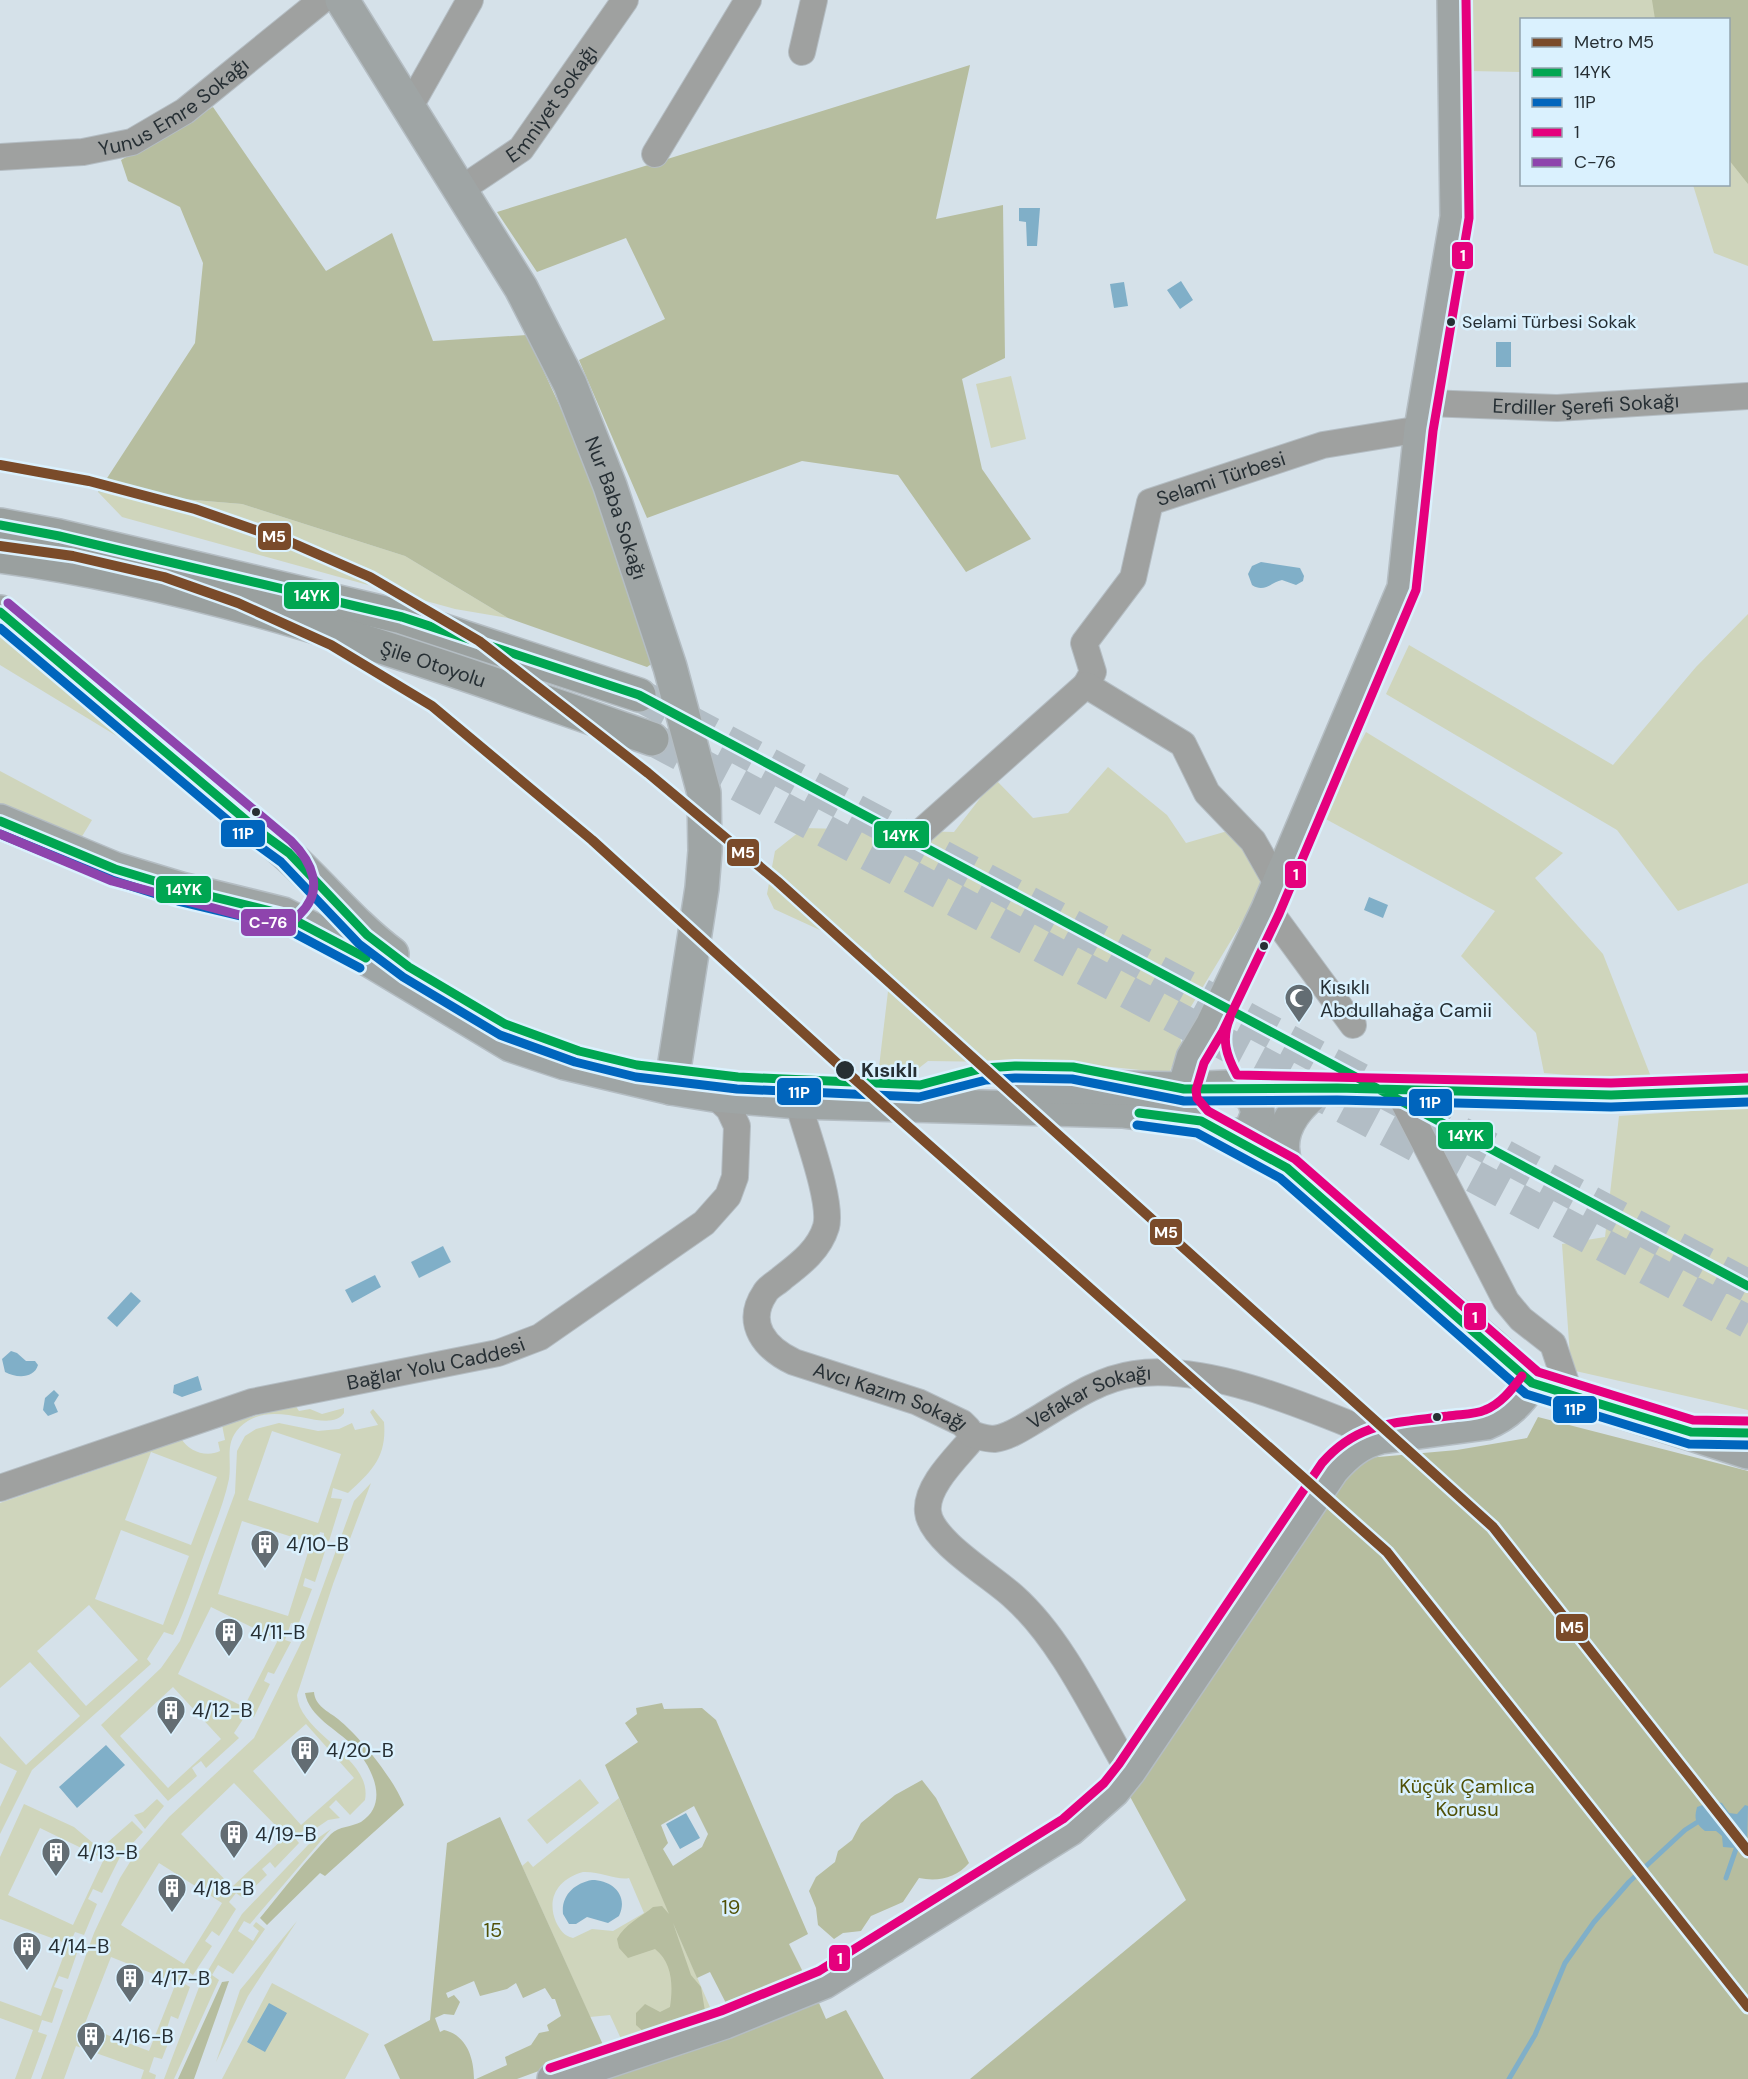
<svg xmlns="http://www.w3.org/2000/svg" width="1748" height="2079" font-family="'DM Sans',sans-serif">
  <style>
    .green { fill: #cfd5bc; fill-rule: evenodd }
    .forest { fill: #b6bd9f; fill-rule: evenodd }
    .water { fill: #80afc8 }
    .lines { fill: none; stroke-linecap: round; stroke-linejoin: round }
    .stream { stroke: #80afc8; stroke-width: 5 }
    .highway-tunnel { stroke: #b2bdc5; stroke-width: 33; stroke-dasharray: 33 16; stroke-linecap: butt }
    .minor-casing { stroke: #b4bdc3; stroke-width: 28 }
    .major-casing { stroke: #b4bdc3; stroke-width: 36 }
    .highway-casing { stroke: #b4bdc3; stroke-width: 36 }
    .minor { stroke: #9fa1a0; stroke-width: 26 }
    .major { stroke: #9fa5a5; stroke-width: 33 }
    .highway { stroke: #9aa09f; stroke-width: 33 }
    .bus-1-casing { stroke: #daf1fe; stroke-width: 14 }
    .bus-2-casing { stroke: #daf1fe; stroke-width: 14 }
    .bus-3-casing { stroke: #daf1fe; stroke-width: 14 }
    .bus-4-casing { stroke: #daf1fe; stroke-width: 14 }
    .bus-1 { stroke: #00a651; stroke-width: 9 }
    .bus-2 { stroke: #0065bd; stroke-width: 9 }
    .bus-3 { stroke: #e5007d; stroke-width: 9 }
    .bus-4 { stroke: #8e44ad; stroke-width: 9 }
    .metro-1-casing { stroke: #daf1fe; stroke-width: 15 }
    .metro-1 { stroke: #7a4b2a; stroke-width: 10 }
    .bus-dot { fill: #262f34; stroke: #daf1fe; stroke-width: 2 }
    .labels { text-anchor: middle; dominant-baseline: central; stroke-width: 5; stroke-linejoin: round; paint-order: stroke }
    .bus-label { font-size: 18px; fill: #262f34; stroke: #daf1fe; text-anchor: start }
    .street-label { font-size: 20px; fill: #262f34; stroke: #daf1fe }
    .poi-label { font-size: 20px; fill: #262f34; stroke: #daf1fe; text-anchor: start }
    .stop-label { font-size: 20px; font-weight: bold; fill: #262f34; stroke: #daf1fe; text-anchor: start }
    .park-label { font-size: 20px; fill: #515107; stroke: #daf1fe }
    .line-badge { stroke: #daf1fe; stroke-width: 2 }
    .badge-label { font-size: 16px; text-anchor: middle; font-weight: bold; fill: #fff }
  </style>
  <rect width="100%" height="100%" fill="#d5e1e9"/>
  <!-- green -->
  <path class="green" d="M1472 0H1748V266L1714 253 1693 185 1728 184V20H1522L1521 72 1469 71Z
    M1011 376 1026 439 991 448 976 384Z
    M98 492 242 504 405 556 508 618 455 609 122 517Z
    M1748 614V883L1678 911 1617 830 1386 694 1409 645 1613 765 1696 667Z
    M0 633 115 730 120 738 0 665Z
    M1366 732 1563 853 1535 878 1603 954 1653 1082 1544 1073 1536 1033 1461 956 1495 911 1322 817Z
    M1108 767 1167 815 1186 843 1231 830 1264 886 1178 1028 1182 1045 1169 1073 1073 1063 928 1061 919 1068 879 1067 889 983 870 953 774 909 767 894 775 851 804 828 954 832 995 779 1033 818 1068 813Z
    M0 771 92 820 81 838 0 804Z
    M1748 1107V1410L1571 1370 1562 1244 1605 1237 1619 1116Z
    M295 1405 299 1411 310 1409 322 1414 344 1408V1413C327 1437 274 1394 240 1427 224 1443 232 1460 229 1479 224 1503 214 1526 206 1549 195 1578 187 1608 173 1635L164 1632 147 1659 151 1664 32 1770 0 1834V1807L17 1771 0 1763V1736L26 1765 80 1716 30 1662 0 1688V1503L131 1458V1454L181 1438C188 1451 206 1458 220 1451L218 1442 225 1440 222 1425ZM151 1452 217 1477 191 1545 125 1520ZM121 1530 189 1556 163 1625 95 1599ZM89 1605 138 1660 86 1706 37 1651Z
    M373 1409 384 1422C387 1457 372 1471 348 1493L333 1488 331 1498 342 1499 329 1541 324 1540V1533L320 1532 316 1546 326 1548 315 1582 305 1578 303 1586 312 1589 298 1625 291 1623 285 1640 291 1642 274 1674 268 1672 264 1681 270 1684 254 1717 247 1713 234 1733 239 1738 206 1768 201 1761 192 1768 197 1776 168 1801 101 1725 161 1668 180 1641 235 1493 237 1451 245 1436 256 1429 279 1423 318 1431 339 1429 352 1423 355 1430 378 1425 370 1412ZM272 1431 341 1454 318 1523 248 1500ZM242 1521 311 1543 288 1616 218 1594ZM211 1607 278 1640 244 1707 178 1674ZM173 1687 221 1739 168 1788 120 1736Z
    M371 1483 333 1584 297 1695C299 1734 373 1757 365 1800L350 1815 336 1800 329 1807 340 1818 328 1820 309 1833 304 1830 295 1838 299 1843 275 1868 270 1862 262 1869 267 1875 243 1898 236 1893 229 1902 236 1909 219 1936 212 1931 205 1941 212 1946 193 1975 188 1971 183 1983 190 1987 178 2019 171 2016 167 2028 173 2031 162 2059 154 2057 149 2072 156 2075 155 2079H141L144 2070 76 2046 64 2079H41L94 1933 120 1878 130 1862 169 1817 254 1738 306 1633 354 1501ZM306 1724 354 1778 301 1825 253 1771ZM234 1783 286 1836 232 1887 181 1834ZM159 1863 222 1903 184 1964 121 1925ZM111 1957 176 1983 149 2051 84 2026Z
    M580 1779 599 1803 547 1844 527 1820Z
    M619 1798 713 2014 622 2041 610 2015 590 2017 522 1866 528 1861 533 1867ZM583 1872C599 1871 619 1881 629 1878L644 1913 613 1931 592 1929 573 1938C564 1936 560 1930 556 1922 546 1898 558 1879 583 1872Z
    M157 1799 164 1806 145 1829 134 1815 143 1812Z
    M24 1804 74 1827 100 1849 132 1821 143 1832 120 1857 102 1893 93 1889 88 1899 97 1904 84 1935 75 1932 70 1943 79 1947 68 1979 59 1976 54 1987 63 1990 52 2023 42 2020 38 2032 47 2035 31 2079H15L33 2030 0 2018V2001L41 2016 68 1944 0 1919V1857ZM40 1828 104 1859 73 1925 8 1895Z
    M331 1829 250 1924 244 1921 238 1931 253 1941 259 1931 253 1926 256 1922 265 1929 233 1974 218 1965 212 1975 219 1980 174 2079H164L201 1982 242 1914 308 1845Z
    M297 1921 248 1996 216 2062 240 1990Z
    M272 1983 369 2034 345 2079H222Z"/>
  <!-- forest -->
  <path class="forest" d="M1652 0H1748V184L1729 160 1728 20 1655 19Z
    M970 65 936 219 1003 205 1005 358 962 379 982 469 1031 539 966 572 898 475 802 461 647 518 579 360 665 319 626 238 537 272 497 212Z
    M213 107 326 271 392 233 433 341 527 335 592 476 656 661 647 667 508 618 405 556 242 504 98 492 195 343 203 263 180 207 128 181 121 160Z
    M1538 1417 1748 1471V2079H970L1186 1900 1127 1791 1317 1505 1367 1458 1457 1450 1527 1438Z
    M314 1692C315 1706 328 1711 338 1719 361 1738 393 1778 404 1805L325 1876 320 1873 267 1925 260 1918C283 1890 306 1860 331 1834 339 1826 352 1827 361 1822 391 1803 371 1765 353 1746 337 1729 309 1717 305 1693Z
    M662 1703 664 1709 702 1708 716 1720 808 1934 789 1944 804 1974 729 2009 710 1972 697 1978 673 1923 691 1975 701 1987 705 2011 645 2033 636 2025V2013L645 2004 660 2012 670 2007C673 1987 673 1963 655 1949L628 1958 619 1948 617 1939C624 1925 641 1917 653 1907L662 1906 669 1914 605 1765 638 1742 625 1723 637 1714 636 1708ZM694 1806 708 1834 702 1847 673 1866 663 1849 668 1843 661 1825Z
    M922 1780 936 1798 969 1863C956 1878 938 1882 919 1878L903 1902 871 1916 861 1931 843 1933 834 1939 818 1925 816 1908 809 1891 816 1877 835 1862 838 1851 852 1840 861 1823 895 1795Z
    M500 1817 604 2047 517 2079H476L507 2065 505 2057 531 2045 539 2033 549 2031 547 2025 561 2016 555 1999H552L545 1988 523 1998 516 1983 507 1989 480 1996 474 1981 446 1993 448 1998 454 1995 460 2002 454 2015 444 2014 435 2018 440 2032 444 2030C466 2035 474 2057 474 2079H400L384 2045 430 2020 447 1843Z
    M229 1981 194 2079H178L222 1982Z
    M819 2003 826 2019 846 2010 884 2079H605Z"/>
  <!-- water -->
  <path class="water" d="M1019 208H1040L1037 246H1027L1026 222 1019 221Z
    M1181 281 1193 300 1180 309 1167 290Z
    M1124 282 1128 306 1114 308 1110 284Z
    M1496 342H1511V367H1496Z
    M1261 562 1300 568 1304 576 1303 581 1296 585 1282 580C1270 583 1264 593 1252 585L1248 574 1252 566Z
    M1369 897 1388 905 1383 918 1364 910Z
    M443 1246 451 1262 419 1278 411 1262Z
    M375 1275 381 1287 352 1303 345 1290Z
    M131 1292 141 1301 117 1327 107 1318Z
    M11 1351 17 1353 26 1361H35L38 1365C34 1379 16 1378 5 1372L2 1359Z
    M198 1376 202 1390 182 1397 173 1393 174 1385Z
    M54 1390 59 1395 54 1403 58 1412 48 1416 43 1410 45 1398Z
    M106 1745 125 1765 77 1808 59 1787Z
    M1714 1801 1722 1803 1729 1813 1737 1814 1745 1805 1748 1806 1747 1849 1723 1847 1722 1836 1716 1831H1705C1695 1823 1694 1819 1697 1807Z
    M686 1813 700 1838 680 1849 666 1824Z
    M592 1880C612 1880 629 1895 619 1916L608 1923 587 1917 576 1924H569L563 1914C561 1895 575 1883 592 1880Z
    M269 2003 287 2013 265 2052 247 2042Z"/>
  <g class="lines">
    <!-- stream -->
    <path class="stream" d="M1726 1878 1736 1849
      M1509 2079 1535 2035 1565 1963 1594 1922 1629 1882 1685 1830 1696 1823"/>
    <!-- highway-tunnel -->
    <path class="highway-tunnel" d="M639 695 1748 1286
      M652 739 1748 1322"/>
    <!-- minor casing -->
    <g class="minor-casing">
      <g id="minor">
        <path d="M802 52 814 0"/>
        <path d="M409 108 470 0"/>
        <path d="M655 154 748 0"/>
        <path id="s1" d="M0 157 83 152 132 142 185 111 322 0"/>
        <path id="s2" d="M460 190 521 149 625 0"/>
        <path id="s3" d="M1426 403 1557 408 1748 396"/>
        <path id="s4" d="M1086 685 1093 672 1084 643 1133 578 1150 502 1323 445 1421 429"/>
        <path d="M922 831 1086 685 1183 744 1207 793 1253 841 1278 885"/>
        <path d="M1268 909 1353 1025"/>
        <path d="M1397 1089 1506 1301 1521 1319 1553 1344 1570 1395"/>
        <path id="s5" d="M798 1102C805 1129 833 1202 826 1227 819 1250 800 1264 782 1278 777 1283 768 1287 765 1293 744 1324 766 1349 794 1362L918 1402 962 1423 968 1429 971 1440C956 1458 925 1487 928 1512 931 1541 993 1577 1014 1597 1063 1641 1096 1715 1129 1771"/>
        <path id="s6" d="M971 1434C978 1436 986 1439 994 1439 1010 1437 1025 1426 1039 1418 1069 1400 1099 1379 1134 1374 1209 1363 1312 1409 1381 1437"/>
        <path id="s7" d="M0 1488 252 1402 498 1353 540 1337 704 1223 728 1196 735 1177 737 1126 729 1109 714 1095"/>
      </g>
    </g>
    <!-- major casing -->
    <g class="major-casing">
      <g id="major">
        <path id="s8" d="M342 0 521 288 570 384 610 486 670 667 704 793 705 851 702 888 671 1088"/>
        <path d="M0 612 260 832C309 868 344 918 392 954"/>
        <path d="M0 821 115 869 181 889 283 914 346 946 511 1045 565 1063 671 1088 714 1095 798 1102 1122 1111 1201 1121 1287 1168 1490 1344 1532 1383 1748 1452"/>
        <path d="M1019 1086 1184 1089 1230 1087 1246 1092 1254 1099 1258 1113 1251 1131 1234 1137"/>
        <path d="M1230 1087 1611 1095 1748 1090"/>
        <path d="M1189 1110 1184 1089 1193 1058 1212 1026 1268 909 1404 588 1421 429 1457 217 1454 0"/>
        <path d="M1287 1168C1273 1136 1293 1108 1319 1089"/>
        <path d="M554 2079 725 2022 824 1982 1070 1829 1113 1791 1129 1771 1332 1470C1346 1454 1360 1442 1381 1437L1486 1423C1508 1414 1518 1402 1532 1383"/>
      </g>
    </g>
    <!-- highway casing -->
    <g class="highway-casing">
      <g id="highway">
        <path d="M0 525 59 536 402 617 639 695"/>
        <path id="s9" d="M0 556C224 586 439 665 652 739"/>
      </g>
    </g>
    <!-- minor -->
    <use href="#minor" class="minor"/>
    <!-- major -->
    <use href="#major" class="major"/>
    <!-- highway -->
    <use href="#highway" class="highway"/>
    <!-- bus-1 casing -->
    <g class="bus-1-casing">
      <path id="bus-1" d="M0 525 59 536 402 617 639 695 1748 1286
        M0 612 260 832 289 853 367 935 409 967 505 1024 579 1051 637 1065 738 1077 920 1085 984 1068 1015 1066 1073 1067 1184 1089 1337 1088 1611 1095 1748 1090
        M0 821 115 869 181 889 283 914 366 958
        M1139 1113 1201 1121 1287 1168 1532 1383 1691 1432 1748 1433"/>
    </g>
    <!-- bus-2 casing -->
    <g class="bus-2-casing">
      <path id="bus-2" d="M0 628 252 841 281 862 359 944 403 977 500 1035 575 1062 636 1077 737 1089 919 1097 986 1080 1015 1078 1072 1079 1184 1101 1337 1100 1611 1107 1748 1102
        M0 834 112 880 178 901 279 925 360 968
        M1137 1125 1197 1133 1280 1178 1526 1394 1689 1444 1748 1445"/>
    </g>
    <!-- bus-3 casing -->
    <g class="bus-3-casing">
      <path id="bus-3" d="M1466 0 1469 218 1433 431 1416 590 1279 914 1223 1031 1204 1063 1196 1090 1197 1098 1208 1111 1295 1159 1538 1372 1693 1420 1748 1421
        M1230 1018C1221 1039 1226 1055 1237 1075L1611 1083 1748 1078
        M550 2068 721 2011 819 1971 1063 1819 1104 1783 1119 1764 1322 1463C1358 1421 1397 1423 1448 1416 1460 1414 1474 1415 1485 1410 1501 1404 1512 1389 1522 1376"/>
    </g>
    <!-- bus-4 casing -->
    <g class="bus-4-casing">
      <path id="bus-4" d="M0 834 112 881 281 926C290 926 294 920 300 914 325 890 312 862 291 841L8 603"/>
    </g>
    <!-- bus-1 -->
    <use href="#bus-1" class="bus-1"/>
    <!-- bus-2 -->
    <use href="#bus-2" class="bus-2"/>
    <!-- bus-3 -->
    <use href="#bus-3" class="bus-3"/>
    <!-- bus-4 -->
    <use href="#bus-4" class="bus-4"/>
    <!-- metro-1 casing -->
    <g class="metro-1-casing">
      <path id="metro-1" d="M0 465 89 481 195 509 290 542 370 577 479 641 648 773 777 881 1493 1527 1748 1851
        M0 546 73 556 164 577 238 603 331 645 432 706 592 840 840 1066 1387 1552 1748 2007"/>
    </g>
    <!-- metro-1 -->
    <use href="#metro-1" class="metro-1"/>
  </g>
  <!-- icons -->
  <defs>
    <g id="mosque-pin" transform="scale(1.5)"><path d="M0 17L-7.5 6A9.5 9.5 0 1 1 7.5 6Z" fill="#636d73" stroke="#daf1fe"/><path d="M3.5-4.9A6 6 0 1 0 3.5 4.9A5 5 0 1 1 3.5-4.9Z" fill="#fff"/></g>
    <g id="building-pin" transform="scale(1.5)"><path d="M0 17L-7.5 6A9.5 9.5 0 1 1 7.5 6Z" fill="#636d73" stroke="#daf1fe"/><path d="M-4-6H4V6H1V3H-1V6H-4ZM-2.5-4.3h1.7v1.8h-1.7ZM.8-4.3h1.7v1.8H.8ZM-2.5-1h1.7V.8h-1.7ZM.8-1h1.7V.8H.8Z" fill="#fff"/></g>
  </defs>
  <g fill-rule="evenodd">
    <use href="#mosque-pin" x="1299" y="998"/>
    <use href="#building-pin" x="265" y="1544"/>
    <use href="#building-pin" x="229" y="1632"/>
    <use href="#building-pin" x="171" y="1710"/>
    <use href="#building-pin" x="305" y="1750"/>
    <use href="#building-pin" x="234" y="1834"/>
    <use href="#building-pin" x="56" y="1852"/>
    <use href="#building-pin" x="172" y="1888"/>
    <use href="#building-pin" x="27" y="1946"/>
    <use href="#building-pin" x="130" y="1978"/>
    <use href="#building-pin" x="91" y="2036"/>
  </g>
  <!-- markers -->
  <g class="bus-dot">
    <circle cx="1451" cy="322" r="5"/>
    <circle cx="256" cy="812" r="5"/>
    <circle cx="1264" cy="946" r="5"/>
    <circle cx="845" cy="1070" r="10"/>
    <circle cx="1437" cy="1417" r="5"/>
  </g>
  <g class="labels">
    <!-- bus labels -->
    <g class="bus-label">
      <text x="1462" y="322">Selami Türbesi Sokak</text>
    </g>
    <!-- street labels -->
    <g class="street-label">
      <text stroke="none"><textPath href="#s2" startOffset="128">Emniyet Sokağı</textPath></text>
      <text stroke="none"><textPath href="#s1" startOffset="186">Yunus Emre Sokağı</textPath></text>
      <text stroke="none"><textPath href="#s3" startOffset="160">Erdiller Şerefi Sokağı</textPath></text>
      <text stroke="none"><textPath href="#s4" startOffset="279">Selami Türbesi</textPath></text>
      <text stroke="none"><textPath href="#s8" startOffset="579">Nur Baba Sokağı</textPath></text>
      <text stroke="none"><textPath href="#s9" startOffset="447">Şile Otoyolu</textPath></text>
      <text stroke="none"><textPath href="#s7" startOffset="454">Bağlar Yolu Caddesi</textPath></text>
      <text stroke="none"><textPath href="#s5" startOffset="410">Avcı Kazım Sokağı</textPath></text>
      <text stroke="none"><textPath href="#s6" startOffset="129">Vefakar Sokağı</textPath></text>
    </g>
    <!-- poi labels -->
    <g class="poi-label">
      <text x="1320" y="987">Kısıklı<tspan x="1320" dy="23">Abdullahağa Camii</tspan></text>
      <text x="286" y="1544">4/10-B</text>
      <text x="250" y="1632">4/11-B</text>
      <text x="192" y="1710">4/12-B</text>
      <text x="326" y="1750">4/20-B</text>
      <text x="255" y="1834">4/19-B</text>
      <text x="77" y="1852">4/13-B</text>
      <text x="193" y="1888">4/18-B</text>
      <text x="48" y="1946">4/14-B</text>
      <text x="151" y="1978">4/17-B</text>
      <text x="112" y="2036">4/16-B</text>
    </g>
    <!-- stop labels -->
    <g class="stop-label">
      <text x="861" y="1070">Kısıklı</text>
    </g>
    <!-- park labels -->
    <g class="park-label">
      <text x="1467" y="1786">Küçük Çamlıca<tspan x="1467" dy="23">Korusu</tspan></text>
      <text x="731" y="1907">19</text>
      <text x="493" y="1930">15</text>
    </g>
  </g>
  <g class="line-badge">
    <rect x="1451" y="241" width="23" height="29" rx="6" fill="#e5007d"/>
    <rect x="257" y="522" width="35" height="29" rx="6" fill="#7a4b2a"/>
    <rect x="283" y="581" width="57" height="29" rx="6" fill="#00a651"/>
    <rect x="220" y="819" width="46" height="29" rx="6" fill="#0065bd"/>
    <rect x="873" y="820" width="57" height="29" rx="6" fill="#00a651"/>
    <rect x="726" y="838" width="34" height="29" rx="6" fill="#7a4b2a"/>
    <rect x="1284" y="860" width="23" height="29" rx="6" fill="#e5007d"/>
    <rect x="155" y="875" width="57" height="29" rx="6" fill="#00a651"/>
    <rect x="240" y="908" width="57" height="29" rx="6" fill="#8e44ad"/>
    <rect x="776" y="1077" width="46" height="29" rx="6" fill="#0065bd"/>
    <rect x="1408" y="1088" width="45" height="29" rx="6" fill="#0065bd"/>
    <rect x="1437" y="1121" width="57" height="29" rx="6" fill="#00a651"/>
    <rect x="1149" y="1218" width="34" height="28" rx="6" fill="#7a4b2a"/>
    <rect x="1463" y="1302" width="24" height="29" rx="6" fill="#e5007d"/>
    <rect x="1552" y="1395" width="46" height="29" rx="6" fill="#0065bd"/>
    <rect x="1555" y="1613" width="34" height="29" rx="6" fill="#7a4b2a"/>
    <rect x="828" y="1944" width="23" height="28" rx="6" fill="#e5007d"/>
  </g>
  <g class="badge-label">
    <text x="1463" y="261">1</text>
    <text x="274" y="542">M5</text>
    <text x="312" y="601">14YK</text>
    <text x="243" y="839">11P</text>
    <text x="901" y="841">14YK</text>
    <text x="743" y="858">M5</text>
    <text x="1296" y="880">1</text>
    <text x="184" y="895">14YK</text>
    <text x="268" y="928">C-76</text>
    <text x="799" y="1098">11P</text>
    <text x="1430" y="1108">11P</text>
    <text x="1466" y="1141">14YK</text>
    <text x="1166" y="1238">M5</text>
    <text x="1475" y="1323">1</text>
    <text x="1575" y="1415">11P</text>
    <text x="1572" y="1633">M5</text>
    <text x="840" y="1964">1</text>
  </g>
  <!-- legend -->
  <rect x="1520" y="18" width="210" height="168" fill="#daf1fe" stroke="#92a3ad" stroke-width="1.5"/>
  <rect x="1532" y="38" width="30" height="9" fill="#7a4b2a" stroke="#92a3ad" stroke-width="1.5"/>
  <text x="1574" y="48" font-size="18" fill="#262f34">Metro M5</text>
  <rect x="1532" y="68" width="30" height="9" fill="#00a651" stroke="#92a3ad" stroke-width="1.5"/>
  <text x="1574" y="78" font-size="18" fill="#262f34">14YK</text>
  <rect x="1532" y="98" width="30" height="9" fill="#0065bd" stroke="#92a3ad" stroke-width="1.5"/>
  <text x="1574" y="108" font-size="18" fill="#262f34">11P</text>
  <rect x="1532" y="128" width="30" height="9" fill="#e5007d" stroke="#92a3ad" stroke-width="1.5"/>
  <text x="1574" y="138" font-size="18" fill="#262f34">1</text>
  <rect x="1532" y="158" width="30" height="9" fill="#8e44ad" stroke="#92a3ad" stroke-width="1.5"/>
  <text x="1574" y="168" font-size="18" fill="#262f34">C-76</text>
</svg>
